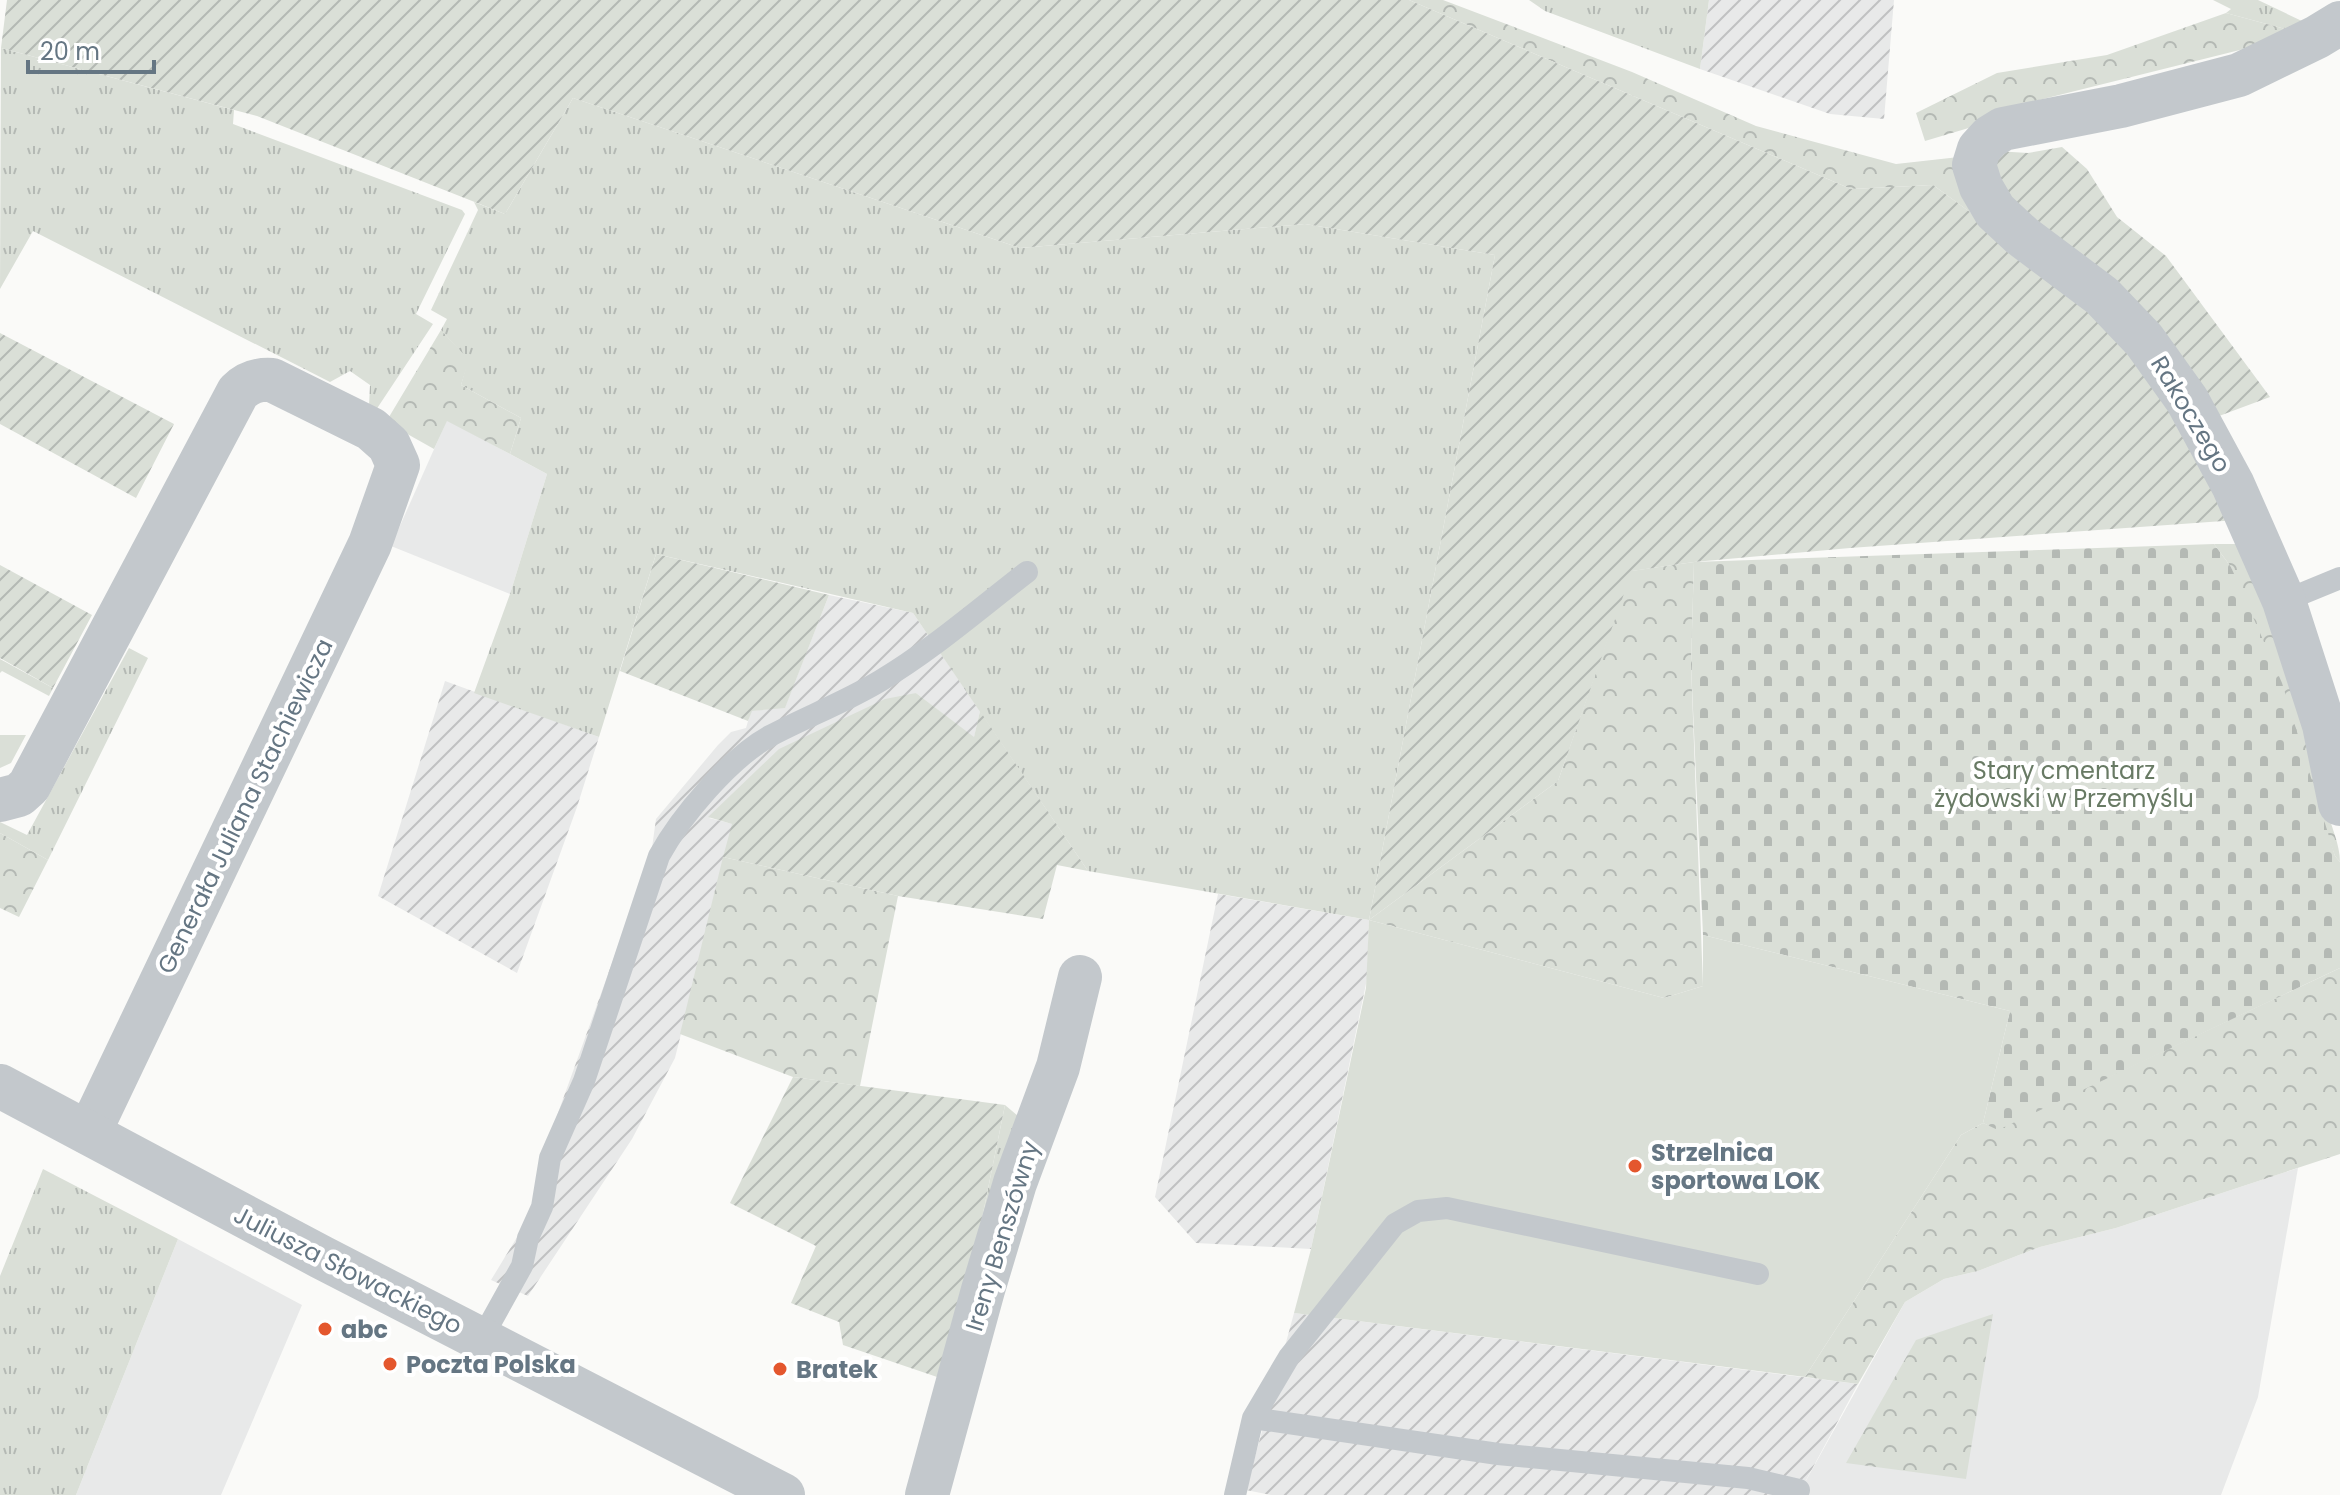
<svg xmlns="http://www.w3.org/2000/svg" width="2340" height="1495" font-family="Poppins,sans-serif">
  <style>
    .built { fill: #e8e9e9 }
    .industrial { fill: url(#industrial-furrows) }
    .grass { fill: url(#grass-tufts) }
    .forest { fill: url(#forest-crowns) }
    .cemetery { fill: url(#cemetery-stones) }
    .garden { fill: url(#garden-furrows) }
    .pitch { fill: #dadfd7 }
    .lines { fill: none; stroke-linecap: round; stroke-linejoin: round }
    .service { stroke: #c3c8cc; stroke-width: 22 }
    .minor { stroke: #c3c8cc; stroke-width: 44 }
    .tertiary { stroke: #c3c8cc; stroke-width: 44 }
    .poi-dot { fill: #e4572e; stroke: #fff; stroke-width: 3 }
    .labels { text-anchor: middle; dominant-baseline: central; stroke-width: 8; stroke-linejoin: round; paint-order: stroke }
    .street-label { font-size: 24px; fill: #657683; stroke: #fff }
    .park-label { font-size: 24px; fill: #687a64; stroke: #fff }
    .poi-label { font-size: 24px; font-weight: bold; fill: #657683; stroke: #fff; text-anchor: start }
  </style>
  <defs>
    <pattern id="industrial-furrows" width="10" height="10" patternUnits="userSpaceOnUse" patternTransform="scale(2)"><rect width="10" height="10" fill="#e8e9e9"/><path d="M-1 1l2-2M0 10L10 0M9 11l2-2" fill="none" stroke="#c0c1c2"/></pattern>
    <pattern id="grass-tufts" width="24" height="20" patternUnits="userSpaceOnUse" patternTransform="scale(2)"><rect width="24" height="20" fill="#dadfd7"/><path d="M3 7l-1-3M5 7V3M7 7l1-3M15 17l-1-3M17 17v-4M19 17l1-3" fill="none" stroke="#b4b9b4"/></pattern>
    <pattern id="forest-crowns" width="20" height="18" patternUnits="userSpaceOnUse" patternTransform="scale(2)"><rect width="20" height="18" fill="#dadfd7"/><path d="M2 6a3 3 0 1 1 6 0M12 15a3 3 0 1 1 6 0" fill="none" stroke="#b4b9b4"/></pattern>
    <pattern id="cemetery-stones" width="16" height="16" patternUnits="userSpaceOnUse" patternTransform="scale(2)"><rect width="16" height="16" fill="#dadfd7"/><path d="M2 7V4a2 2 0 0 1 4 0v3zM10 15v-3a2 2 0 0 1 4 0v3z" fill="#b4b9b4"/></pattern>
    <pattern id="garden-furrows" width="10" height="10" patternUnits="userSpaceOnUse" patternTransform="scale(2)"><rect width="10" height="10" fill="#dadfd7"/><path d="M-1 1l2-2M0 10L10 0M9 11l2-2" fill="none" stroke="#b4b9b4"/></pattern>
  </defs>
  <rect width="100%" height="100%" fill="#fafaf8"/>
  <!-- built -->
  <path class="built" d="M447 420 547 474 510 594 391 546Z
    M2298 1168 2258 1397 2221 1495H1798L1905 1302 1944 1279 1978 1271 2040 1247 2116 1228Z
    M178 1239 302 1305 221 1495H76Z"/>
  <!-- industrial -->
  <path class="industrial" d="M1709 0H1894L1884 119 1830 114 1700 69Z
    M829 595 913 613 980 711 974 738 916 693 709 818 733 824 675 1058 632 1139 528 1296 491 1280 536 1206 541 1160 651 855 656 819 718 745 731 732 746 728 751 711 785 707Z
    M445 681 599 737 577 807 517 973 378 896Z
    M1218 894 1369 920 1367 979 1311 1249 1196 1243 1155 1197Z
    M1294 1313 1858 1384 1798 1495H1271L1246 1490Z"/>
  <!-- grass -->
  <path class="grass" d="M1529 0H1709L1700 69 1545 11Z
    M2213 0H2258L2304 22 2296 32 2226 13 2231 9Z
    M1 48 234 110 233 124 462 210 465 214 416 314 433 324 376 410 369 406 370 385 350 371 330 382 33 231 0 289Z
    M573 98 1020 248 1305 224 1495 255 1369 920 1088 871 913 613 656 554 599 737 474 693 510 594 547 474 510 454 521 418 461 385 468 360 441 330 447 319 431 310 478 210 474 202 505 214Z
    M129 648 148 658 48 860 0 833V822L27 835Z
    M0 659 53 688 49 696 2 671 0 673Z
    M0 735H26L11 763 0 768Z
    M1005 1105 1018 1116 978 1238Z
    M43 1169 178 1239 76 1495H0V1276Z"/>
  <!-- forest -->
  <path class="forest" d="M1409 0H1443L1632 72 1756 126 1896 164 1959 157 2004 237 1933 185 1851 189Z
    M2226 13 2296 32 2280 40 2035 101 2019 113 1925 141 1916 113 1997 73 2107 55Z
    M441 330 469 360 461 385 521 418 510 454 447 421 434 449 386 422Z
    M2214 544H2237L2256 571C2280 650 2308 728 2327 809 2331 827 2340 844 2340 862L2335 856 2231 567Z
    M1694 562 1691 664 1703 986 1664 998 1369 920 1558 781 1631 571Z
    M0 833 48 860 19 917 0 908Z
    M723 857 898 896 860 1086 793 1077 680 1034Z
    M2340 968V1154L2116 1228 2040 1247 1978 1271 1944 1279 1905 1302 1858 1384 1805 1377 1961 1135 1983 1123 1998 1129Z
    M1993 1314 1966 1479 1846 1463 1916 1340Z"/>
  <!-- cemetery -->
  <path class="cemetery" d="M2214 544 2231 567 2282 683 2335 856 2340 862V968L1998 1130 1983 1123 2010 1011 1703 935 1691 664 1694 562Z"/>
  <!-- garden -->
  <path class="garden" d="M7 0H1409L1851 189 1933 185 2099 306 2169 389 2237 520 1850 548 1694 562 1632 571 1558 781 1369 920 1495 255 1305 224 1020 248 573 98 505 214 257 116 1 48Z
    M2062 147 2087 169 2117 217 2166 256 2270 397 2211 419 1985 171 1996 151 2028 153Z
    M0 333 174 424 136 498 0 424Z
    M656 554 829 595 785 708 752 711 748 721 620 671Z
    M0 565 92 615 53 688 0 658Z
    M916 693 974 737 980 711 1088 871 1057 865 1043 919 898 896 723 857 732 824 708 817 779 749 885 699Z
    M793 1077 1005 1105 978 1238 943 1379 843 1345 839 1322 791 1303 816 1246 730 1203Z"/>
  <!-- pitch -->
  <path class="pitch" d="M1369 920 1664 998 1703 986V935L2010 1011 1983 1123 1961 1135 1805 1377 1294 1313 1311 1249 1366 988Z"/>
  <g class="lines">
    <!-- service -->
    <path class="service" d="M2284 601 2340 578
      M482 1338 522 1266 528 1238 542 1207 550 1158 584 1081 659 856C681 816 730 758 770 736 806 717 845 702 880 681 932 650 979 609 1027 572
      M1253 1418 1498 1454 1748 1478 1799 1490
      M1235 1495 1253 1418 1289 1357 1395 1224 1418 1211 1447 1208 1758 1274"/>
    <!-- minor -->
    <path class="minor" d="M2340 23 2317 37 2239 75 2121 106 2003 129 1990 137 1979 149 1974 165 1981 187 1995 211 2022 236 2102 296 2144 340 2187 400 2233 485 2284 601 2324 725 2340 804
      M0 800 19 795 29 786 238 392C248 382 258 379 272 380L371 429 389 445 398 465 370 544 89 1133
      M927 1495 983 1290 1015 1183 1058 1067 1080 977"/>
    <!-- tertiary -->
    <path class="tertiary" d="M0 1086 321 1257 783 1495"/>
  </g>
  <!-- markers -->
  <g class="poi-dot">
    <circle cx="1635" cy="1166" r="8"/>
    <circle cx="325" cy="1329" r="8"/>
    <circle cx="390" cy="1364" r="8"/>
    <circle cx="780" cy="1369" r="8"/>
  </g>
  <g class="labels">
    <!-- street labels -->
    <g class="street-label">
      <text transform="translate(2191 414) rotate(59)">Rakoczego</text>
      <text transform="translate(245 806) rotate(-64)">Generała Juliana Stachiewicza</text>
      <text transform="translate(1002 1236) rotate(-73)">Ireny Benszówny</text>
      <text transform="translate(348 1270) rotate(27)">Juliusza Słowackiego</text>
    </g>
    <!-- park labels -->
    <g class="park-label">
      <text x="2064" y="770">Stary cmentarz<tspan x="2064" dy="28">żydowski w Przemyślu</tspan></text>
    </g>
    <!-- poi labels -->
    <g class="poi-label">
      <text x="1651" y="1152">Strzelnica<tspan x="1651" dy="28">sportowa LOK</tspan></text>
      <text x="341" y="1329">abc</text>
      <text x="406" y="1364">Poczta Polska</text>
      <text x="796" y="1369">Bratek</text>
    </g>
  </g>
  <!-- scale -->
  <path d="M28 60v12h126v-12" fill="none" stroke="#657683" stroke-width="4"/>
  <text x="40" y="60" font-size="24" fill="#657683" stroke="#ffffff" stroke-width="6" paint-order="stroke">20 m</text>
</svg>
